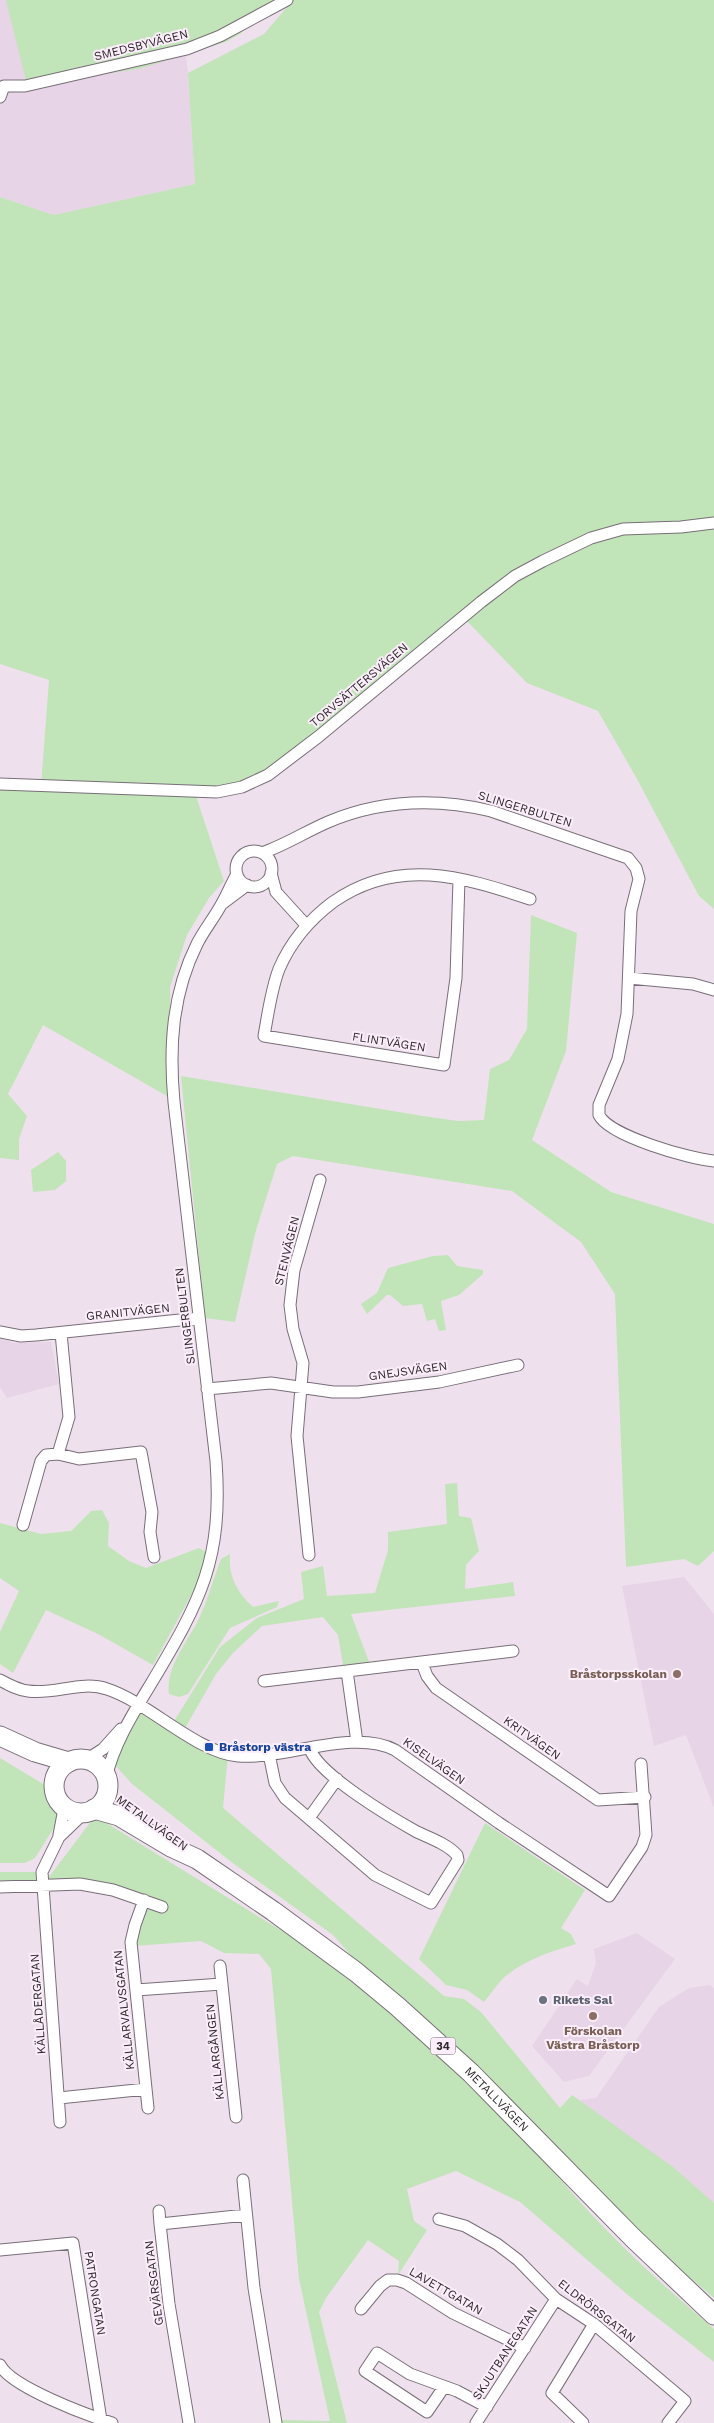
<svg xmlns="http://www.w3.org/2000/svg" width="714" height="2423" font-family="'Work Sans',sans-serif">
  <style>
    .built { fill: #e7d4e6 }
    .green { fill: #c2e4b9 }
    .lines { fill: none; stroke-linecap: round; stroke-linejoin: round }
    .street-casing { stroke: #796e78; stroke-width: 13 }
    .primary-casing { stroke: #796e78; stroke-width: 21 }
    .street { stroke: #fff; stroke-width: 11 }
    .primary { stroke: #fff; stroke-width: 19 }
    .education-dot { fill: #8d6e63; stroke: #fbeefa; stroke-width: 2 }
    .transit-dot { fill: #1a4fb4; stroke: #fbeefa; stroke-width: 2 }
    .worship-dot { fill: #6b7280; stroke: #fbeefa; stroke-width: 2 }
    .labels { text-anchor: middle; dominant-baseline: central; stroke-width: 4; stroke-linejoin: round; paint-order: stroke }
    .shield { fill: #fbeefa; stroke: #6c646a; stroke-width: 1 }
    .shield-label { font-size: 11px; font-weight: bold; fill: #2e292d }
    .street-label { font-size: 12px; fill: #2e292d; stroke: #fbeefa }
    .education-label { font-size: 12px; font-weight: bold; fill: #785e54; stroke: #fbeefa; text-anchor: end }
    .transit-label { font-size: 12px; font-weight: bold; fill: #164399; stroke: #fbeefa; text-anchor: start }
    .worship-label { font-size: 12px; font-weight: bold; fill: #5b616d; stroke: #fbeefa; text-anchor: start }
  </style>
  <rect width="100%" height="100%" fill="#eee1ed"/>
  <!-- built -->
  <path class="built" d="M0 0H179L188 73 195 184 54 215 0 197Z
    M0 1338 14 1343 51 1342 59 1384 7 1398 0 1387Z
    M684 1577 714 1614V1808L686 1735 654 1746 622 1586Z
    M637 1933 675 1959 589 2076 564 2082 532 2046 577 1979 588 1986 596 1963 594 1949Z
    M709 1985 714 1988V2252L565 2102 596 2098 659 2007 689 1988Z"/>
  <!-- green -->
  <path class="green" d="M6 0H278L240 34 226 42 139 69 27 85Z
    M293 0H714V909L699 896 637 779 598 711 527 683 462 616 343 722 245 787 194 790 224 881 209 898 187 935 170 987 172 1099 43 1025 8 1094 27 1116 19 1139V1160L0 1158V786H41L49 680 0 664V197L54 215 195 184 188 73 264 34Z
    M531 915 577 933 566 1051 532 1140 611 1192 714 1224V1551L698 1566 684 1559 626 1567 615 1294 581 1242 512 1191 293 1156 277 1164 256 1230 235 1322 205 1318 181 1076 423 1116 458 1121 484 1120 490 1069 509 1060 527 1029Z
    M58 1152 66 1161V1181L55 1190 33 1192 31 1170Z
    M448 1255 457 1266 483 1270V1274L459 1295 441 1301 446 1330 439 1331 435 1319 427 1321 422 1304 403 1306 390 1295H387L367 1314 361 1304 377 1293 388 1268 433 1256Z
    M457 1483 459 1516 471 1518 479 1551 466 1565 465 1589 513 1582 515 1596 351 1614 371 1667 342 1671 343 1665 338 1635 323 1617 262 1626 233 1653 216 1674 184 1730 228 1755 223 1808 444 1996 464 1999 481 2012 560 2108 572 2095 673 2167 714 2203V2298L659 2251 475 2074C505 2111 534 2150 566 2186 610 2237 662 2285 714 2329V2362L628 2295 520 2202 456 2171 407 2189 414 2221 427 2230 398 2275 399 2261 368 2240 326 2298 319 2312 347 2423H280L279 2420 330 2421 299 2279 271 1969 259 1954 224 1953 201 1941 135 1946 146 1902 107 1887H0V1872H42L43 1885 95 1816 386 1995 333 1935 234 1864 132 1784 115 1765 138 1705 173 1723 220 1647 257 1618 304 1599 301 1572 323 1566 327 1596 375 1593 388 1550V1532L447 1524 445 1484Z
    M102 1510 109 1523 108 1546 129 1561 146 1568 199 1548 209 1554 196 1586 153 1665 98 1634 46 1610 13 1673 0 1664V1632L19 1591 0 1578V1523L41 1534 71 1531 91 1511Z
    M230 1554C228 1576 237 1592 253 1607L279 1601 277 1607 230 1628 188 1694 179 1697 169 1694C165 1665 190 1640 201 1614 209 1596 214 1577 221 1559Z
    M0 1758 48 1787 59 1802 57 1823 35 1858 25 1863H0Z
    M485 1823 585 1890 561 1928 571 1934 576 1944C552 1951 527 1959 507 1975 498 1982 491 1994 484 2002L467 1990 446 1985 419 1959Z"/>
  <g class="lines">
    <!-- street casing -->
    <g class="street-casing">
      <path id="street" d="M0 97 4 86H25L187 49 220 36 287 0
        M0 784 217 792 242 787 268 775 318 737 481 602 515 576 543 561 591 538 623 529 681 527 714 523
        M236 869a18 18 0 1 1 36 0a18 18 0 1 1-36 0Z
        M262 853C285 845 305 832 328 822 380 800 436 798 491 811L628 858 636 868 639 879 631 911 627 1014 618 1059 599 1105V1115C609 1136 690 1159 714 1161
        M271 873 276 892 306 925
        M459 879 456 978 444 1065 264 1036C268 1014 271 990 279 969 291 941 309 920 333 902 397 857 461 876 530 899
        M223 903 247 885
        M629 978 693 984 714 990
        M0 1332 21 1336 36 1335 199 1318
        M207 1389 271 1383 333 1392H358L439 1382 518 1365
        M58 1454 69 1417 61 1333
        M23 1525 41 1461 46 1455 58 1454 79 1459 141 1452 152 1512 150 1532 154 1557
        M309 1555 297 1436 303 1363 293 1329 290 1305 294 1270 320 1180
        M422 1663 427 1676 436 1688 598 1800 645 1797
        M347 1671 357 1742
        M0 1680C9 1685 18 1690 28 1691 55 1695 81 1680 107 1689 148 1702 197 1753 238 1756 285 1760 353 1728 395 1750L499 1823 609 1896 642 1847 646 1835 641 1764
        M264 1681 513 1651
        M269 1754 275 1783 285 1798 375 1875 431 1903 458 1860 457 1855C447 1844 430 1838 417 1832 392 1818 319 1775 310 1749
        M86 1760 103 1749 121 1729
        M106 1778C114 1743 134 1712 152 1682 201 1600 223 1559 216 1461L174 1102C169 1047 172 994 197 944 204 930 214 918 221 905 227 895 231 884 237 874
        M309 1818 337 1779
        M59 1835 63 1814 62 1805
        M0 1887 80 1884 113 1890 162 1907
        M144 1900 135 1925 131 1942 148 2108
        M220 1966 236 2117
        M136 1990 222 1984
        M59 2098 146 2089
        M60 2122 42 1872 59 1837 84 1813
        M243 2180 254 2288 276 2423
        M159 2211 160 2224
        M439 2219 465 2226 497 2244 518 2260 556 2299 594 2324 685 2401 668 2423
        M0 2250 73 2243 101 2420
        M361 2309 380 2286 388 2280H397L406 2283 453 2313 525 2348
        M0 2365C11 2387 87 2415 112 2423
        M444 2387 427 2412 365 2371 377 2353 410 2374 457 2391 487 2407
        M189 2423 169 2304 160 2224 246 2215
        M476 2423 556 2299
        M583 2423 552 2393 594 2324"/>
    </g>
    <!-- primary casing -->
    <g class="primary-casing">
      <g id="primary">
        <path d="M0 1736 35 1752 69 1762"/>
        <circle cx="81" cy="1786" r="27"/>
        <path id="s1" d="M94 1809 119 1816 171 1847 197 1859 273 1911 356 1972 397 2006 471 2073 633 2238 714 2315"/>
      </g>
    </g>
    <!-- street -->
    <use href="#street" class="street"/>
    <!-- primary -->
    <use href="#primary" class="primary"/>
  </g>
  <!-- markers -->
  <g class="education-dot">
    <circle cx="677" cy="1674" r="5"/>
    <circle cx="593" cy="2016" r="5"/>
  </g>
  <rect class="transit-dot" x="204" y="1742" width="10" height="10" rx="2.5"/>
  <circle class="worship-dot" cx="543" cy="2000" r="5"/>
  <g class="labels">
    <!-- shield labels -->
    <rect class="shield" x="430.5" y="2037.5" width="25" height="17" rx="4"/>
    <g class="shield-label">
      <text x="443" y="2046">34</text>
    </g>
    <!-- street labels -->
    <g class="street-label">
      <text transform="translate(141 45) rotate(-14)">SMEDSBYVÄGEN</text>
      <text transform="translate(359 685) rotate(-40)">TORVSÄTTERSVÄGEN</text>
      <text transform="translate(525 809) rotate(17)">SLINGERBULTEN</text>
      <text transform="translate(389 1042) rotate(9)">FLINTVÄGEN</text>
      <text transform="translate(287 1251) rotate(-76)">STENVÄGEN</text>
      <text transform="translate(128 1312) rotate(-6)">GRANITVÄGEN</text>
      <text transform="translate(185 1316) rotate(-97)">SLINGERBULTEN</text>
      <text transform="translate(408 1371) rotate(-8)">GNEJSVÄGEN</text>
      <text transform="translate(532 1738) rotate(35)">KRITVÄGEN</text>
      <text transform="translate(434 1761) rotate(35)">KISELVÄGEN</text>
      <text transform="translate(152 1823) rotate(36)">METALLVÄGEN</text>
      <text transform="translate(38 2004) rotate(-94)">KÄLLÅDERGATAN</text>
      <text transform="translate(124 2010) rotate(-96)">KÄLLARVALVSGATAN</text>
      <text transform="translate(215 2052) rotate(-96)">KÄLLARGÅNGEN</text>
      <text stroke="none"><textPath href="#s1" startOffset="500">METALLVÄGEN</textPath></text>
      <text transform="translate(154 2283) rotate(-97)">GEVÄRSGATAN</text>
      <text transform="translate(446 2291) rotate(30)">LAVETTGATAN</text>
      <text transform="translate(95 2293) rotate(81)">PATRONGATAN</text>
      <text transform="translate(597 2311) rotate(38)">ELDRÖRSGATAN</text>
      <text transform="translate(505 2353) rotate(-57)">SKJUTBANEGATAN</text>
    </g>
    <!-- education labels -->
    <g class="education-label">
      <text x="667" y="1674">Bråstorpsskolan</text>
      <text x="593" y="2031" text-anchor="middle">Förskolan<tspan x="593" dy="14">Västra Bråstorp</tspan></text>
    </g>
    <!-- transit labels -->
    <g class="transit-label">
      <text x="219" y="1747">Bråstorp västra</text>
    </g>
    <!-- worship labels -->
    <g class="worship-label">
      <text x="553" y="2000">Rikets Sal</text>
    </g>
  </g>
</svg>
